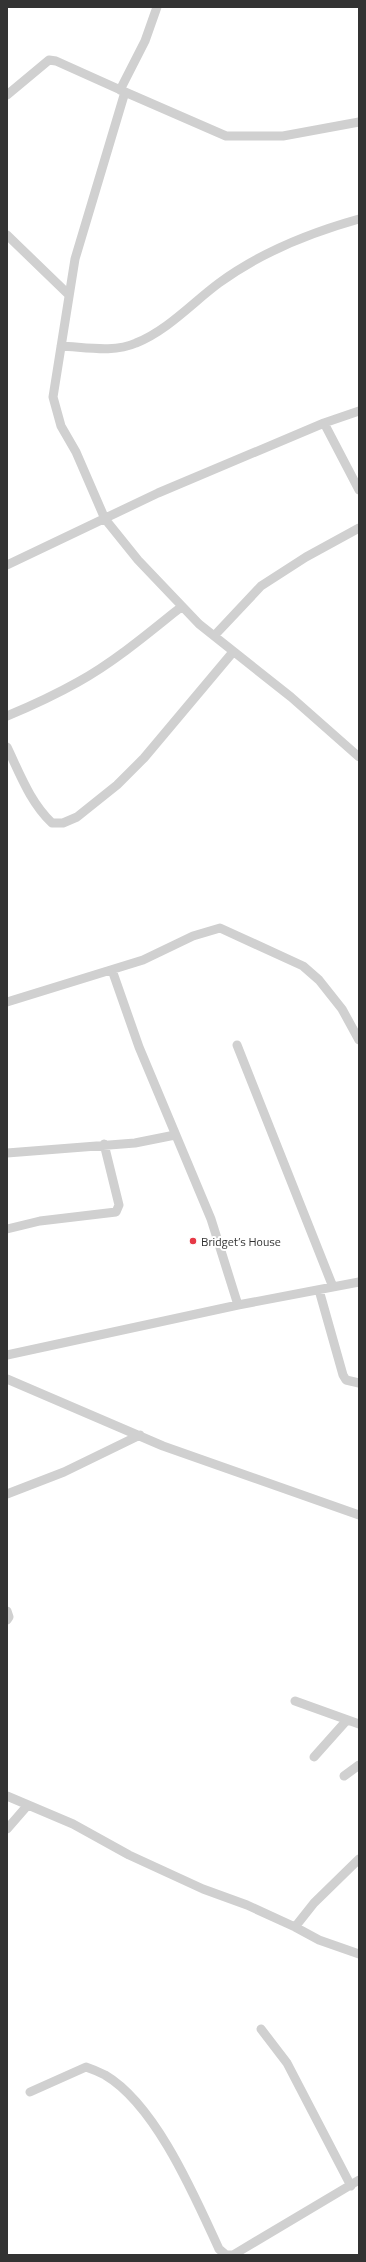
<svg xmlns="http://www.w3.org/2000/svg" width="366" height="2262" font-family="'Titillium Web',sans-serif">
  <style>
    .lines { fill: none; stroke-linecap: round; stroke-linejoin: round }
    .street { stroke: #d0d0d0; stroke-width: 9 }
    .poi-dot { fill: #e63946; stroke: #fff; stroke-width: 1.5 }
    .labels { text-anchor: middle; dominant-baseline: central; stroke-width: 4; stroke-linejoin: round; paint-order: stroke }
    .poi-label { font-size: 12px; fill: #333; stroke: #fff; text-anchor: start }
  </style>
  <rect width="100%" height="100%" fill="#fff"/>
  <g class="lines">
    <!-- street -->
    <path class="street" d="M120 90 145 41 157 7
      M7 95 49 60 56 61 125 92
      M359 122 283 136H226L125 92 75 259 53 397 61 426 76 452 105 519 138 560 199 624 291 697 359 757
      M7 235 68 294
      M61 346C85 347 114 353 136 343 168 330 192 303 219 283 261 252 309 233 359 219
      M324 423 359 490
      M7 565 158 493 324 423 359 411
      M214 636 261 586 306 557 359 528
      M7 716C31 706 55 695 78 682 113 663 150 632 181 607
      M7 747C20 774 30 802 52 823H63L77 817 117 785 144 758 233 652
      M112 970 139 1047 211 1219 238 1305
      M7 1002 143 960 193 936 220 928 303 966 319 980 342 1009 359 1040
      M237 1045 333 1287
      M7 1153 135 1143 175 1135
      M7 1229 40 1221 116 1212 119 1205 104 1144
      M319 1290 343 1375 346 1380 359 1383
      M7 1355 238 1305 359 1282
      M7 1379 163 1446 359 1515
      M7 1494 64 1472 140 1435
      M7 1611 9 1617 7 1620
      M295 1701 359 1724
      M314 1757 347 1720
      M344 1776 359 1765
      M7 1796 73 1824 129 1855 203 1889 247 1905 295 1927 319 1940 359 1954
      M7 1829 27 1806
      M295 1927 314 1903 359 1859
      M261 2029 287 2063 351 2186
      M30 2092 86 2067C92 2069 99 2072 105 2075 156 2105 195 2197 219 2249L226 2255H233L359 2180"/>
  </g>
  <!-- markers -->
  <circle class="poi-dot" cx="193" cy="1241" r="4"/>
  <g class="labels">
    <!-- poi labels -->
    <g class="poi-label">
      <text x="201" y="1241">Bridget’s House</text>
    </g>
  </g>
  <!-- border -->
  <rect width="366" height="2262" fill="none" stroke="#333333" stroke-width="16"/>
</svg>
